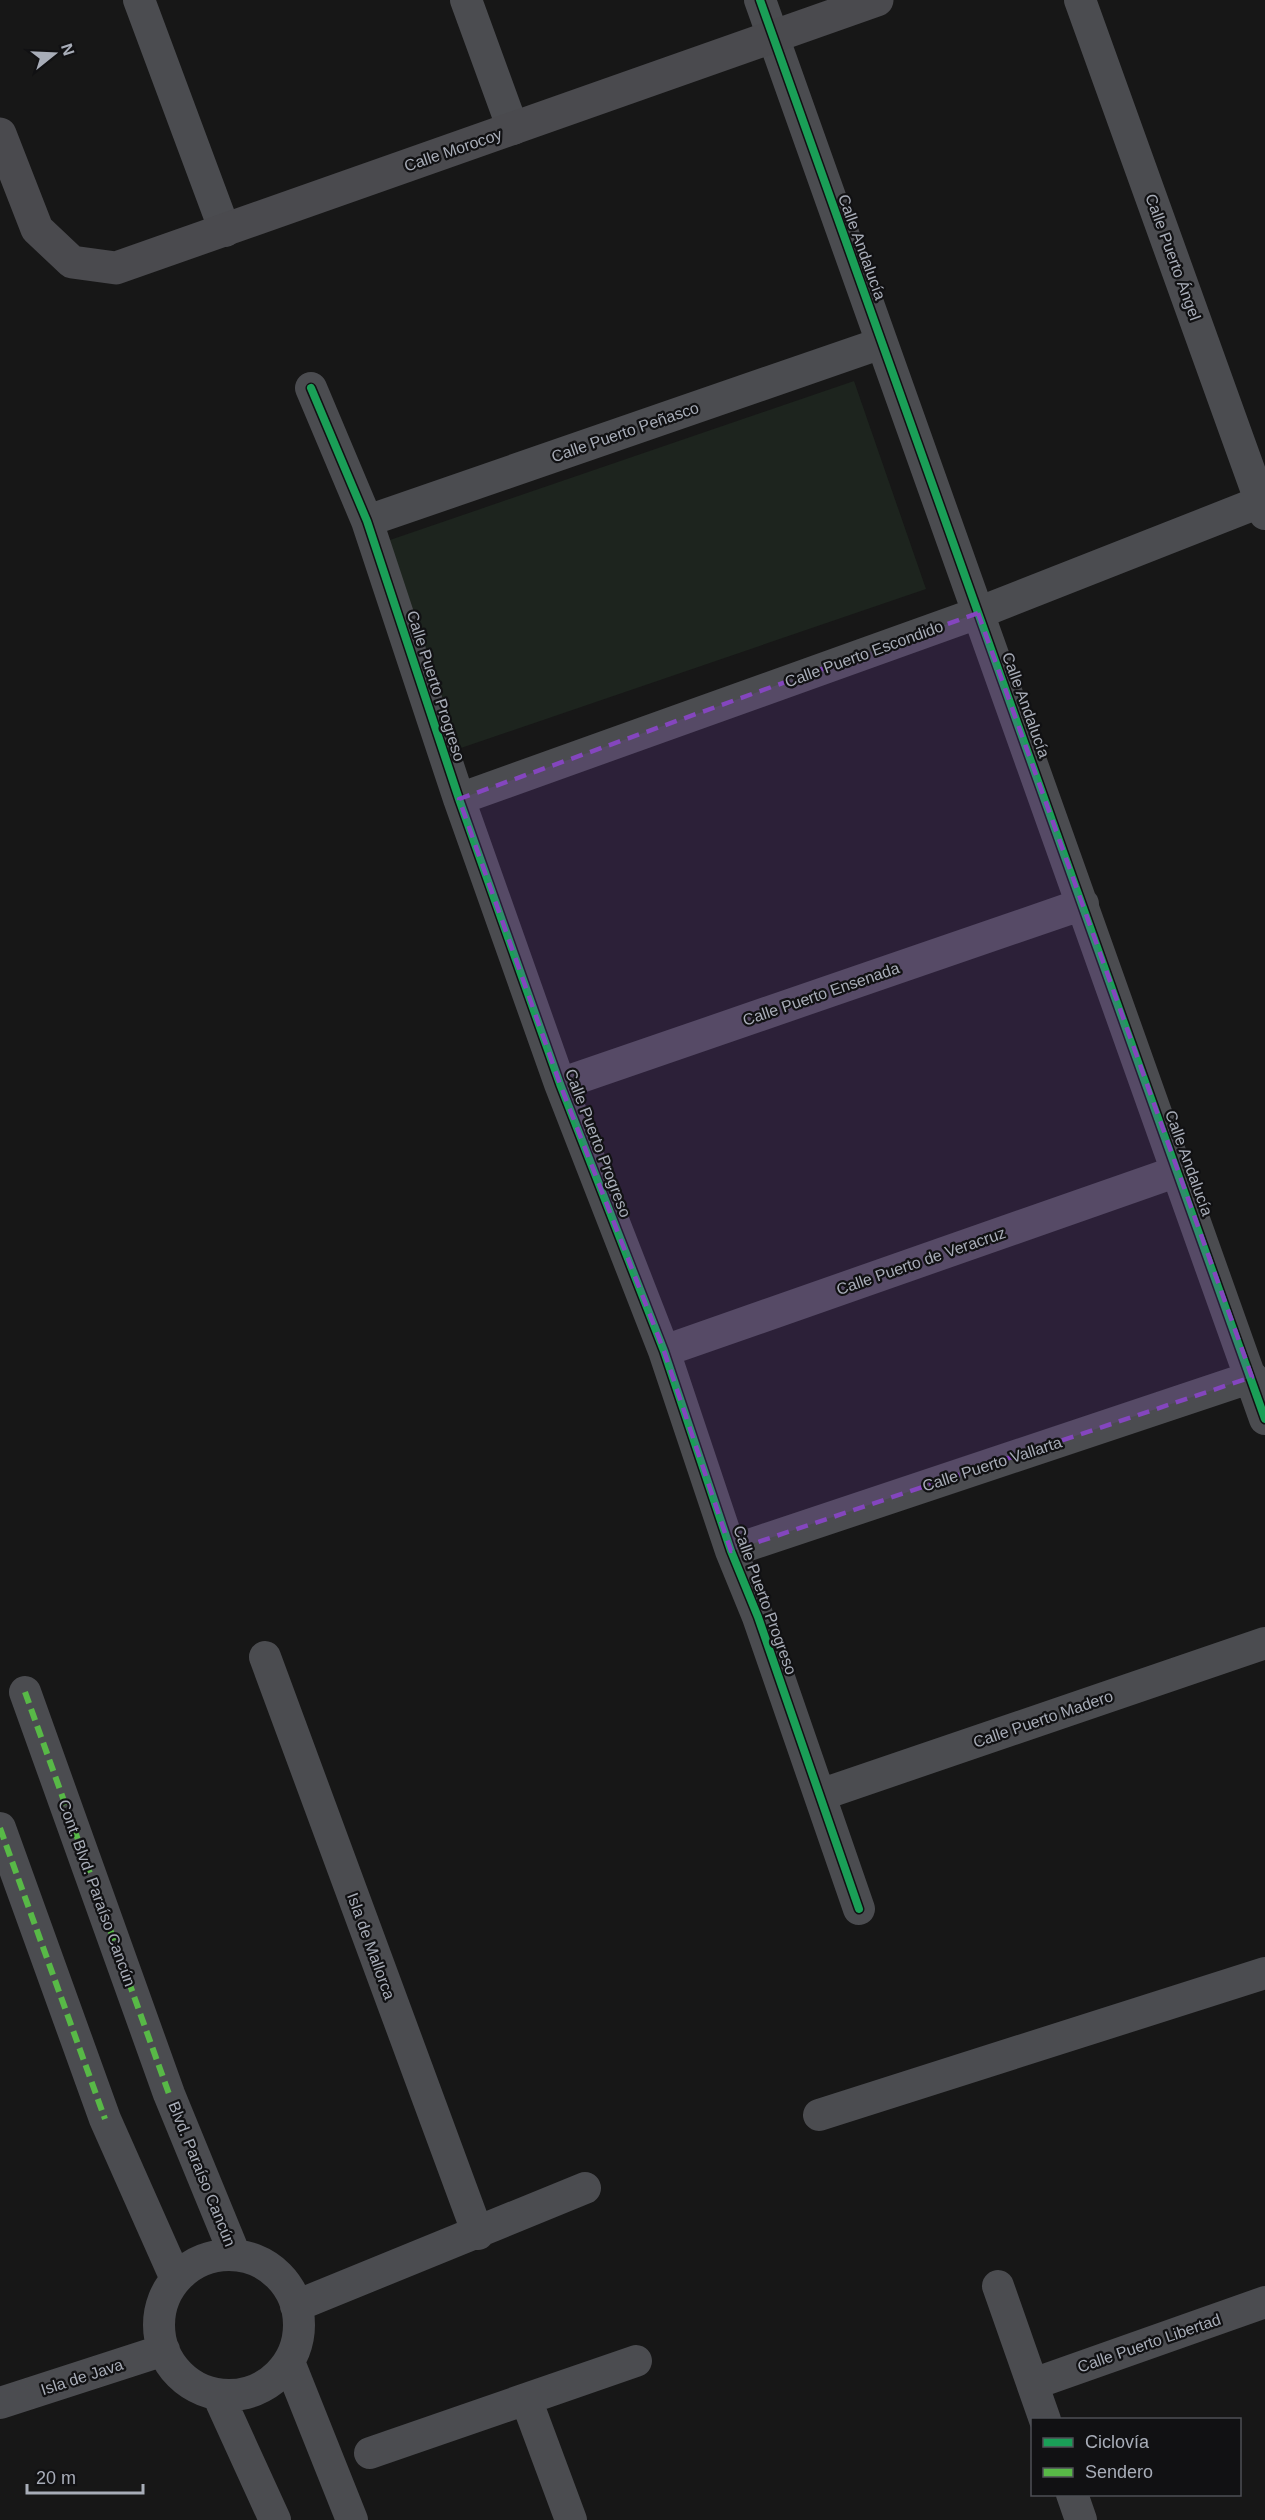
<svg xmlns="http://www.w3.org/2000/svg" width="1265" height="2520" font-family="Arial,sans-serif">
  <style>
    .green { fill: #1d241e }
    .lines { fill: none; stroke-linecap: round; stroke-linejoin: round }
    .street { stroke: #4b4c50; stroke-width: 32 }
    .secondary { stroke: #4a4a4e; stroke-width: 33 }
    .quiet { stroke: #58b947; stroke-width: 6; stroke-dasharray: 12 6; stroke-linecap: butt }
    .cycleway-casing { stroke: #111113; stroke-width: 11 }
    .cycleway { stroke: #1a9f57; stroke-width: 8 }
    .marked { fill: #8446be; fill-opacity: 0.2; stroke: #8446be; stroke-width: 4.5; stroke-dasharray: 12 8; stroke-linejoin: round }
    .labels { text-anchor: middle; dominant-baseline: central; stroke-width: 4.5; stroke-linejoin: round; paint-order: stroke }
    .street-label { font-size: 16px; fill: #a8adb8; stroke: #111113 }
  </style>
  <rect width="100%" height="100%" fill="#171717"/>
  <!-- green -->
  <path class="green" d="M854 381 926 589 458 749 387 541Z"/>
  <g class="lines">
    <!-- street -->
    <path class="street" d="M139 0 225 231
      M466 0 513 129
      M760 0 1265 1419
      M1080 0 1265 514
      M311 388 367 521 459 799 560 1084 664 1351 731 1551 758 1617 859 1909
      M367 521 882 343
      M459 799 978 613 1265 500
      M560 1084 1083 904
      M664 1351 1178 1171
      M731 1551 1252 1377
      M265 1657 478 2234
      M25 1692 169 2094 235 2255
      M820 1795 1265 1643
      M0 1828 105 2119 176 2279
      M819 2115 1265 1973
      M159 2325a70 70 0 1 1 140 0a70 70 0 1 1-140 0Z
      M998 2286 1045 2420
      M296 2306 585 2188
      M289 2362 352 2520
      M1033 2384 1265 2302
      M218 2395 275 2520
      M526 2399 571 2520
      M0 2403 164 2350
      M370 2453 636 2361
      M1072 2494 1081 2520"/>
    <!-- secondary -->
    <path class="secondary" d="M0 134 37 229 72 262 116 268 877 0"/>
    <!-- quiet -->
    <path class="quiet" d="M25 1692 169 2094
      M0 1828 105 2119"/>
    <!-- cycleway casing -->
    <g class="cycleway-casing">
      <path id="cycleway" d="M760 0 1265 1419
        M311 388 367 521 459 799 560 1084 664 1351 731 1551 758 1617 859 1909"/>
    </g>
    <!-- cycleway -->
    <use href="#cycleway" class="cycleway"/>
  </g>
  <!-- marked area -->
  <path class="marked" d="M978 613 1252 1377 731 1551 664 1351 560 1084 459 799Z"/>
  <g class="labels">
    <!-- street labels -->
    <g class="street-label">
      <text transform="translate(453 150) rotate(-19)">Calle Morocoy</text>
      <text transform="translate(862 247) rotate(70)">Calle Andalucía</text>
      <text transform="translate(1173 257) rotate(70)">Calle Puerto Ángel</text>
      <text transform="translate(625 432) rotate(-19)">Calle Puerto Peñasco</text>
      <text transform="translate(864 654) rotate(-20)">Calle Puerto Escondido</text>
      <text transform="translate(436 686) rotate(72)">Calle Puerto Progreso</text>
      <text transform="translate(1026 705) rotate(70)">Calle Andalucía</text>
      <text transform="translate(821 994) rotate(-19)">Calle Puerto Ensenada</text>
      <text transform="translate(598 1143) rotate(69)">Calle Puerto Progreso</text>
      <text transform="translate(1189 1163) rotate(70)">Calle Andalucía</text>
      <text transform="translate(921 1261) rotate(-19)">Calle Puerto de Veracruz</text>
      <text transform="translate(992 1464) rotate(-18)">Calle Puerto Vallarta</text>
      <text transform="translate(765 1600) rotate(70)">Calle Puerto Progreso</text>
      <text transform="translate(1043 1719) rotate(-19)">Calle Puerto Madero</text>
      <text transform="translate(97 1893) rotate(70)">Cont. Blvd. Paraíso Cancún</text>
      <text transform="translate(371 1946) rotate(70)">Isla de Mallorca</text>
      <text transform="translate(202 2174) rotate(68)">Blvd. Paraíso Cancún</text>
      <text transform="translate(1149 2343) rotate(-19)">Calle Puerto Libertad</text>
      <text transform="translate(82 2377) rotate(-18)">Isla de Java</text>
    </g>
  </g>
  <!-- legend -->
  <rect x="1031" y="2418" width="210" height="78" fill="#111113" stroke="#4d4f55" stroke-width="1.5"/>
  <rect x="1043" y="2438" width="30" height="9" fill="#1a9f57" stroke="#4d4f55" stroke-width="1.5"/>
  <text x="1085" y="2448" font-size="18" fill="#a8adb8">Ciclovía</text>
  <rect x="1043" y="2468" width="30" height="9" fill="#58b947" stroke="#4d4f55" stroke-width="1.5"/>
  <text x="1085" y="2478" font-size="18" fill="#a8adb8">Sendero</text>
  <!-- north arrow -->
  <g transform="translate(54 54) rotate(72)" stroke="#111113" stroke-width="4.5" paint-order="stroke">
  <path d="M0-4.5L10 22L0 15L-10 22Z" fill="#a8adb8"/>
  <text y="-9" font-size="16" font-weight="bold" text-anchor="middle" fill="#a8adb8">N</text>
  </g>
  <!-- scale -->
  <path d="M27 2484v9h116v-9" fill="none" stroke="#a8adb8" stroke-width="3"/>
  <text x="36" y="2484" font-size="18" fill="#a8adb8" stroke="#111113" stroke-width="4.5" paint-order="stroke">20 m</text>
</svg>
